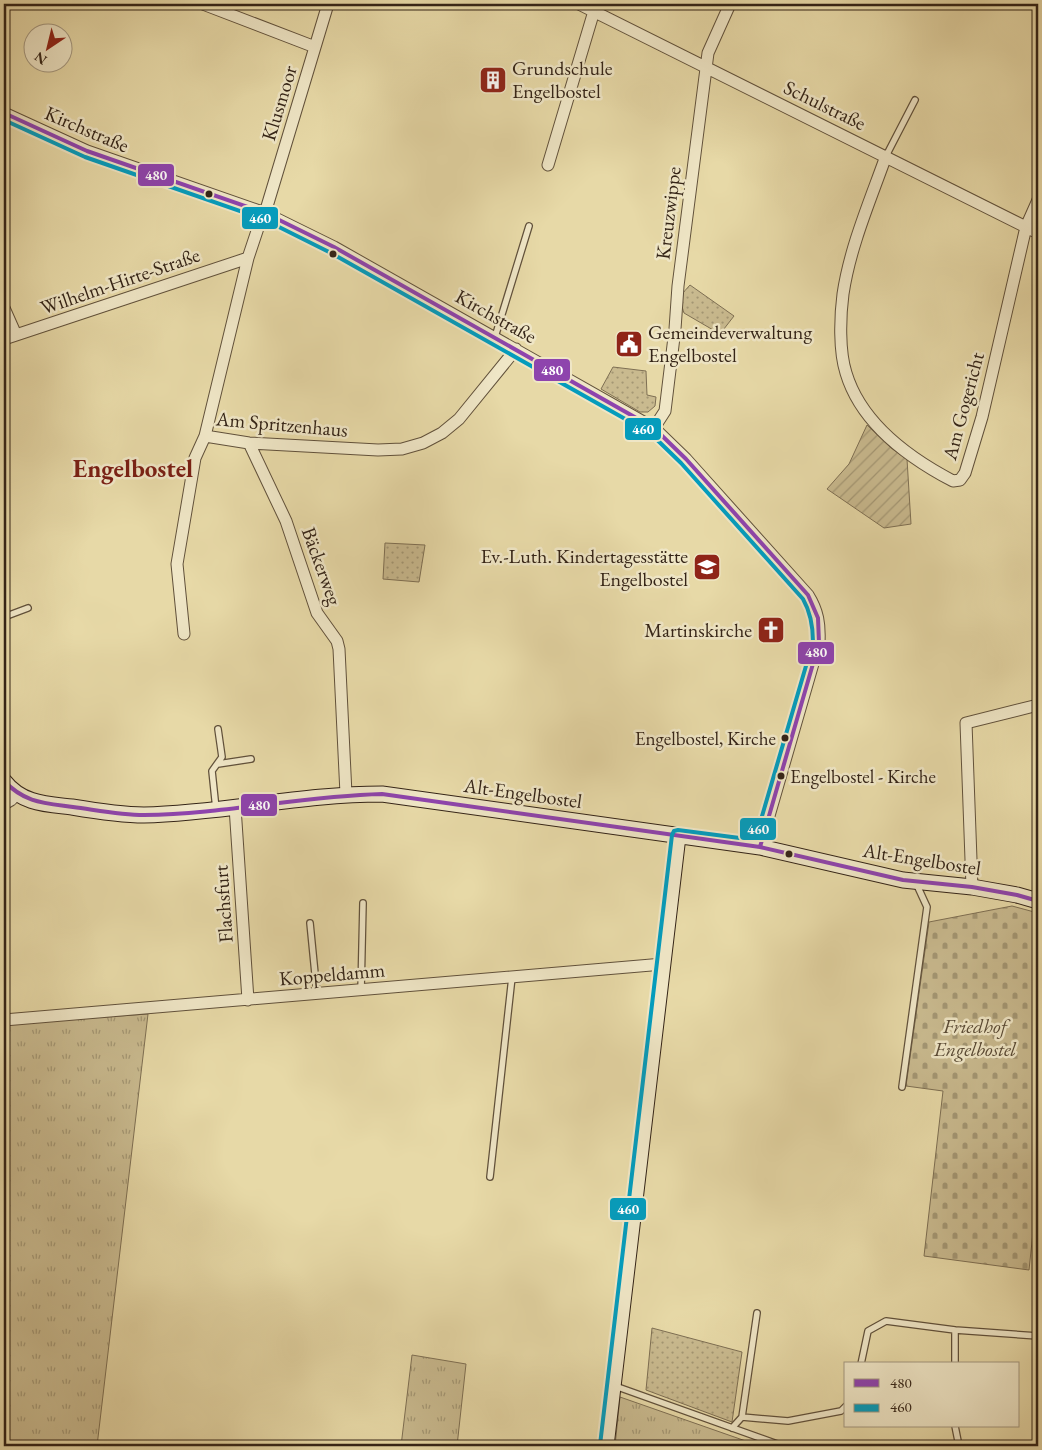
<svg xmlns="http://www.w3.org/2000/svg" width="1042" height="1450" font-family="'EB Garamond',serif">
  <style>
    .grass { fill: url(#grass-tufts); stroke: #7e6f53 }
    .cemetery { fill: url(#cemetery-stones); stroke: #7e6f53 }
    .park { fill: url(#park-dots); stroke: #7e6f53 }
    .garden { fill: url(#garden-furrows); stroke: #7e6f53 }
    .lines { fill: none; stroke-linecap: round; stroke-linejoin: round }
    .lane-casing { stroke: #61513b; stroke-width: 8 }
    .street-casing { stroke: #61513b; stroke-width: 13 }
    .secondary-casing { stroke: #342417; stroke-width: 17 }
    .lane { stroke: #efe6c6; stroke-width: 5.5 }
    .street { stroke: #efe6c6; stroke-width: 11 }
    .secondary { stroke: #efe6c6; stroke-width: 15 }
    .bus-1-casing { stroke: #efe6c6; stroke-width: 8 }
    .bus-2-casing { stroke: #efe6c6; stroke-width: 8 }
    .bus-1 { stroke: #8e44ad; stroke-width: 4 }
    .bus-2 { stroke: #059cbc; stroke-width: 4 }
    .bus-dot { fill: #342417; stroke: #efe6c6; stroke-width: 2 }
    .labels { text-anchor: middle; dominant-baseline: central; stroke-width: 5; stroke-linejoin: round; paint-order: stroke }
    .bus-label { font-size: 19px; fill: #342417; stroke: #efe6c6; text-anchor: end }
    .poi-label { font-size: 20px; fill: #342417; stroke: #efe6c6; text-anchor: start }
    .street-label { font-size: 20px; fill: #342417; stroke: #efe6c6 }
    .park-label { font-size: 20px; font-style: italic; fill: #594a35; stroke: #efe6c6 }
    .district-label { font-size: 25px; font-weight: bold; fill: #7a1f14; stroke: #efe6c6 }
    .line-badge { stroke: #efe6c6; stroke-width: 2 }
    .badge-label { font-size: 14px; text-anchor: middle; font-weight: bold; fill: #fff }
  </style>
  <defs>
    <pattern id="grass-tufts" width="24" height="20" patternUnits="userSpaceOnUse" patternTransform="scale(1.25)"><rect width="24" height="20" fill="#c9ba8f"/><path d="M3 7l-1-3M5 7V3M7 7l1-3M15 17l-1-3M17 17v-4M19 17l1-3" fill="none" stroke="#a49774"/></pattern>
    <pattern id="cemetery-stones" width="16" height="16" patternUnits="userSpaceOnUse" patternTransform="scale(1.25)"><rect width="16" height="16" fill="#c9ba8f"/><path d="M2 7V4a2 2 0 0 1 4 0v3zM10 15v-3a2 2 0 0 1 4 0v3z" fill="#a49774"/></pattern>
    <pattern id="park-dots" width="8" height="8" patternUnits="userSpaceOnUse" patternTransform="scale(1.25)"><rect width="8" height="8" fill="#c9ba8f"/><path d="M2 2h.1M6 6h.1" fill="none" stroke="#a49774" stroke-width="1.8" stroke-linecap="round"/></pattern>
    <pattern id="garden-furrows" width="10" height="10" patternUnits="userSpaceOnUse" patternTransform="scale(1.25)"><rect width="10" height="10" fill="#c9ba8f"/><path d="M-1 1l2-2M0 10L10 0M9 11l2-2" fill="none" stroke="#a49774"/></pattern>
  </defs>
  <rect width="100%" height="100%" fill="#e7d9a7"/>
  <filter id="stains"><feTurbulence type="fractalNoise" baseFrequency=".004" numOctaves="4"/><feColorMatrix values="0 0 0 0 .2 0 0 0 0 .09 0 0 0 0 .02 0 0 0 .5 -.17"/></filter>
  <radialGradient id="worn" r=".72"><stop offset=".6" stop-color="#630" stop-opacity="0"/><stop offset="1" stop-color="#630" stop-opacity=".3"/></radialGradient>
  <!-- grass -->
  <path class="grass" d="M148 1014 97 1446H4V1024Z
    M412 1355 466 1364 457 1446H401Z
    M620 1397 760 1446H615Z"/>
  <!-- cemetery -->
  <path class="cemetery" d="M1012 906 1038 913V1185L1029 1270 924 1256 943 1091 906 1086 929 922Z"/>
  <!-- park -->
  <path class="park" d="M690 285 734 316 720 334 684 313C679 297 679 297 690 285Z
    M613 367 646 371 647 395 656 397 655 406 648 412H640L601 389Z
    M385 543 425 545 419 582 383 579Z
    M652 1328 742 1352 732 1422 646 1390Z"/>
  <!-- garden -->
  <path class="garden" d="M867 425 891 448 907 459 911 524 884 528 827 489 849 464Z"/>
  <g class="lines">
    <!-- lane casing -->
    <g class="lane-casing">
      <path id="lane" d="M886 156 915 100
        M495 337 529 226
        M4 617 28 608
        M218 764 251 759
        M216 809 212 771 222 757 218 729
        M310 923 317 994
        M361 991 363 903
        M902 1087 927 907 916 883
        M490 1177 512 977
        M861 1364 868 1331 886 1321 955 1330
        M955 1364V1330L1038 1336
        M615 1386 783 1446
        M742 1417 757 1313
        M955 1426 959 1446
        M732 1428 742 1417 788 1421 841 1411 846 1406"/>
    </g>
    <!-- street casing -->
    <g class="street-casing">
      <path id="street" d="M203 4 315 47
        M328 4 265 213 260 222 248 258 205 436 249 443 378 450 402 449 423 443 442 433 459 419 516 349
        M579 4 1038 233
        M4 113 87 151 265 213 334 247 654 428 686 459 808 595C818 611 820 624 819 643L760 847
        M886 156C870 201 850 247 843 294 840 317 839 351 846 373 861 423 909 458 953 481L960 480 965 473 982 417 1026 227 1038 200
        M548 165 594 11
        M4 308 16 335
        M4 339 248 258
        M654 428 665 411 675 329 678 286 708 53 730 4
        M249 443 286 521 317 613 337 641 339 649 346 794
        M184 634 177 564 195 458 205 436
        M4 804 11 800 17 794
        M235 807 248 1000
        M972 887 966 723 1038 705
        M4 1020 663 964"/>
    </g>
    <!-- secondary casing -->
    <g class="secondary-casing">
      <path id="secondary" d="M4 781C22 804 46 804 72 807 96 811 120 815 144 815 224 813 302 794 382 794L760 847 903 880 972 887 1017 895 1038 901
        M606 1446 678 836"/>
    </g>
    <!-- lane -->
    <use href="#lane" class="lane"/>
    <!-- street -->
    <use href="#street" class="street"/>
    <!-- secondary -->
    <use href="#secondary" class="secondary"/>
    <!-- bus-1 casing -->
    <g class="bus-1-casing">
      <path id="bus-1" d="M4 113 87 151 265 213 334 247 654 428 686 459 808 595 818 618 819 643 760 847
        M4 781C25 803 44 803 73 807 96 810 120 815 144 815 224 814 302 796 382 794L760 847 903 880 972 887 1017 895 1038 901"/>
    </g>
    <!-- bus-2 casing -->
    <g class="bus-2-casing">
      <path id="bus-2" d="M4 120 85 157 263 219 331 253 650 433 681 463 803 599C811 613 813 626 813 642L755 840 678 830 674 831 672 835 600 1445"/>
    </g>
    <!-- bus-1 -->
    <use href="#bus-1" class="bus-1"/>
    <!-- bus-2 -->
    <use href="#bus-2" class="bus-2"/>
  </g>
  <!-- icons -->
  <defs>
    <g id="building-square" transform="scale(1.4375)"><rect x="-9" y="-9" width="18" height="18" rx="4" fill="#8f2418" stroke="#efe6c6"/><path d="M-4-6H4V6H1V3H-1V6H-4ZM-2.5-4.3h1.7v1.8h-1.7ZM.8-4.3h1.7v1.8H.8ZM-2.5-1h1.7V.8h-1.7ZM.8-1h1.7V.8H.8Z" fill="#fff"/></g>
    <g id="civic-square" transform="scale(1.4375)"><rect x="-9" y="-9" width="18" height="18" rx="4" fill="#8f2418" stroke="#efe6c6"/><path d="M-.6-6.5H3V-4.5H.6V-3L4-1V1h2V6H-6V1h2V-1L-.6-3ZM-1.2 2.5V6h2.4V2.5Z" fill="#fff"/></g>
    <g id="school-square" transform="scale(1.4375)"><rect x="-9" y="-9" width="18" height="18" rx="4" fill="#8f2418" stroke="#efe6c6"/><path d="M0-5L7-2L0 1L-7-2ZM-4 1L0 2.5L4 1V4Q0 6-4 4Z" fill="#fff"/></g>
    <g id="church-square" transform="scale(1.4375)"><rect x="-9" y="-9" width="18" height="18" rx="4" fill="#8f2418" stroke="#efe6c6"/><path d="M-1.2-6h2.4v3.5h3.3v2.4h-3.3V6h-2.4V-.1h-3.3v-2.4h3.3Z" fill="#fff"/></g>
  </defs>
  <g fill-rule="evenodd">
    <use href="#building-square" x="493" y="80"/>
    <use href="#civic-square" x="629" y="344"/>
    <use href="#school-square" x="707" y="567"/>
    <use href="#church-square" x="771" y="630"/>
  </g>
  <!-- markers -->
  <g class="bus-dot">
    <circle cx="209" cy="194" r="4.5"/>
    <circle cx="333" cy="254" r="4.5"/>
    <circle cx="785" cy="738" r="4.5"/>
    <circle cx="781" cy="776" r="4.5"/>
    <circle cx="789" cy="854" r="4.5"/>
  </g>
  <g class="labels">
    <!-- bus labels -->
    <g class="bus-label">
      <text x="776" y="738">Engelbostel, Kirche</text>
      <text x="790" y="776" text-anchor="start">Engelbostel - Kirche</text>
    </g>
    <!-- poi labels -->
    <g class="poi-label">
      <text x="512" y="68">Grundschule<tspan x="512" dy="23">Engelbostel</tspan></text>
      <text x="648" y="332">Gemeindeverwaltung<tspan x="648" dy="23">Engelbostel</tspan></text>
      <text x="688" y="556" text-anchor="end">Ev.-Luth. Kindertagesstätte<tspan x="688" dy="23">Engelbostel</tspan></text>
      <text x="752" y="630" text-anchor="end">Martinskirche</text>
    </g>
    <!-- street labels -->
    <g class="street-label">
      <text transform="translate(279 103) rotate(-73)">Klusmoor</text>
      <text transform="translate(825 105) rotate(26)">Schulstraße</text>
      <text transform="translate(87 129) rotate(23)">Kirchstraße</text>
      <text transform="translate(668 213) rotate(-83)">Kreuzwippe</text>
      <text transform="translate(120 281) rotate(-19)">Wilhelm-Hirte-Straße</text>
      <text transform="translate(496 316) rotate(29)">Kirchstraße</text>
      <text transform="translate(963 406) rotate(-75)">Am Gogericht</text>
      <text transform="translate(282 424) rotate(5)">Am Spritzenhaus</text>
      <text transform="translate(322 566) rotate(70)">Bäckerweg</text>
      <text transform="translate(523 793) rotate(8)">Alt-Engelbostel</text>
      <text transform="translate(922 859) rotate(9)">Alt-Engelbostel</text>
      <text transform="translate(223 904) rotate(-94)">Flachsfurt</text>
      <text transform="translate(332 974) rotate(-5)">Koppeldamm</text>
    </g>
    <!-- park labels -->
    <g class="park-label">
      <text x="975" y="1026">Friedhof<tspan x="975" dy="23">Engelbostel</tspan></text>
    </g>
    <!-- district labels -->
    <g class="district-label">
      <text x="133" y="468">Engelbostel</text>
    </g>
  </g>
  <g class="line-badge">
    <rect x="137" y="163" width="38" height="24" rx="5" fill="#8e44ad"/>
    <rect x="241" y="206" width="38" height="24" rx="5" fill="#059cbc"/>
    <rect x="533" y="358" width="38" height="24" rx="5" fill="#8e44ad"/>
    <rect x="624" y="417" width="38" height="24" rx="5" fill="#059cbc"/>
    <rect x="797" y="641" width="38" height="24" rx="5" fill="#8e44ad"/>
    <rect x="240" y="793" width="38" height="24" rx="5" fill="#8e44ad"/>
    <rect x="739" y="817" width="38" height="24" rx="5" fill="#059cbc"/>
    <rect x="609" y="1197" width="38" height="24" rx="5" fill="#059cbc"/>
  </g>
  <g class="badge-label">
    <text x="156" y="180">480</text>
    <text x="260" y="223">460</text>
    <text x="552" y="375">480</text>
    <text x="643" y="434">460</text>
    <text x="816" y="657">480</text>
    <text x="259" y="810">480</text>
    <text x="758" y="834">460</text>
    <text x="628" y="1214">460</text>
  </g>
  <!-- margin -->
  <rect width="1042" height="1450" fill="none" stroke="#e7d9a7" stroke-width="20"/>
  <rect x="5" y="5" width="1032" height="1440" fill="none" stroke="#342417" stroke-width="2.5"/>
  <rect x="10" y="10" width="1022" height="1430" fill="none" stroke="#342417"/>
  <!-- legend -->
  <rect x="844" y="1362" width="175" height="65" fill="#efe6c6" stroke="#a49880"/>
  <rect x="854" y="1379" width="25" height="8" fill="#8e44ad" stroke="#a49880"/>
  <text x="890" y="1388" font-size="15" fill="#342417">480</text>
  <rect x="854" y="1404" width="25" height="8" fill="#059cbc" stroke="#a49880"/>
  <text x="890" y="1412" font-size="15" fill="#342417">460</text>
  <!-- north arrow -->
  <g transform="translate(48 48) rotate(215)"><circle r="24" fill="#efe6c6" stroke="#a49880"/>
  <path d="M0-4L9 19L0 12L-9 19Z" fill="#8f2418"/>
  <text y="-8" font-size="14" font-weight="bold" text-anchor="middle" fill="#342417">N</text>
  </g>
  <rect width="100%" height="100%" filter="url(#stains)"/>
  <rect width="100%" height="100%" fill="url(#worn)"/>
</svg>
